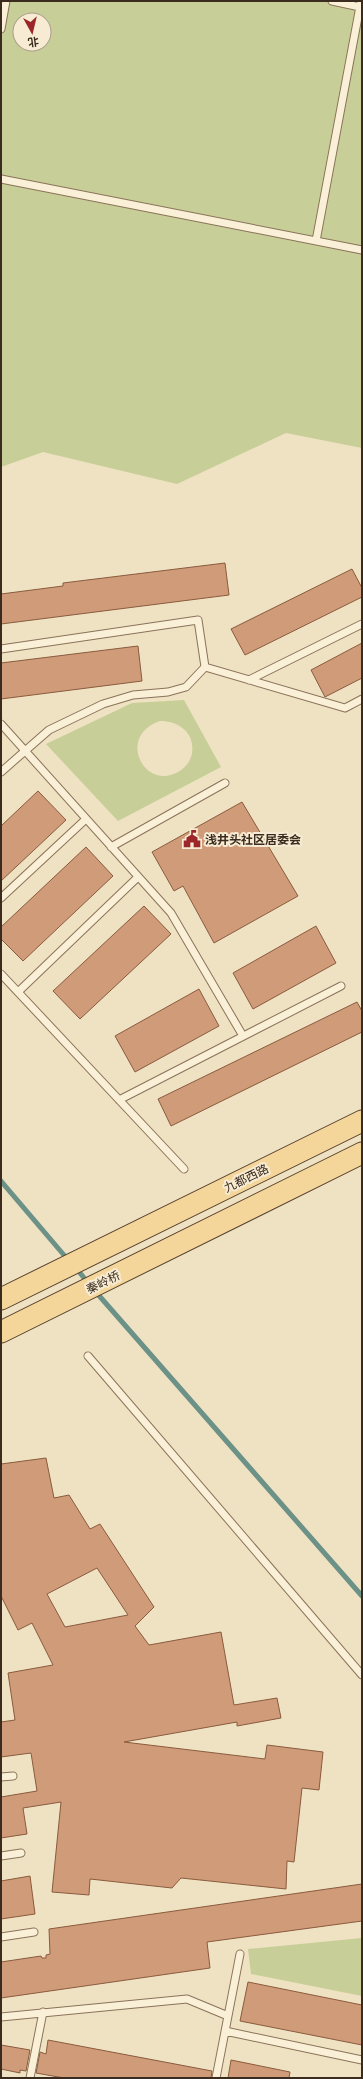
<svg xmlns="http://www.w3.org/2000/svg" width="363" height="2079" font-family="'PT Serif','Noto Sans SC',serif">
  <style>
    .green { fill: #c8ce97; fill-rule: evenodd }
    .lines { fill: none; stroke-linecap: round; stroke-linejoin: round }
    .stream { stroke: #6c9187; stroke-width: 5 }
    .building { fill: #cf9b78; stroke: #8a5b3e; fill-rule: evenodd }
    .service-casing { stroke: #8a7359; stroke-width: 9 }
    .primary-casing { stroke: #58412e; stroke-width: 23 }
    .service { stroke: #faefd7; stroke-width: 7 }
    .primary { stroke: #f4d69a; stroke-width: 21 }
    .labels { text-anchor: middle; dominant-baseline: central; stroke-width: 4; stroke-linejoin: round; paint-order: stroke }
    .poi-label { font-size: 12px; font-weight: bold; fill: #3a2b1e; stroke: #f7ecd3; text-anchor: start }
    .street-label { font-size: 12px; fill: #3a2b1e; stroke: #f7ecd3 }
  </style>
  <rect width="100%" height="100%" fill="#efe2c3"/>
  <!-- green -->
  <path class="green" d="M1 1H362V448L286 433 177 484 43 452 1 467ZM20 20H44V44H20Z
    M184 700 221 767 118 821 46 744 132 703ZM160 721C179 721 195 733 192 753 191 761 185 768 178 772 144 791 116 736 160 721Z
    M362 1938V1996L251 1974 248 1949Z"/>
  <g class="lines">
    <!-- stream -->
    <path class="stream" d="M1 1181 69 1261
      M76 1268 89 1284
      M95 1291 362 1596"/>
  </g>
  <!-- building -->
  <path class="building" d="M225 563 229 595 1 624V594L63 586V583Z
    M352 569 362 588V597L245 655 231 629Z
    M362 643V678L325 697 311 670Z
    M138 646 142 681 1 699V663Z
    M38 791 66 820 1 881V826Z
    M242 802 298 896 214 943 183 886 174 891 152 852Z
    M86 847 113 876 23 961 1 939V927Z
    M144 906 171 934 80 1019 53 991Z
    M316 926 336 963 253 1009 233 973Z
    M199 989 219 1026 135 1072 115 1036Z
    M357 1002 362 1011V1032L171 1126 158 1099Z
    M46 1458 54 1498 69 1495 90 1529 100 1524 154 1607 135 1626 149 1645 221 1632 234 1705 277 1698 281 1718 237 1726V1722L124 1742 265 1759 267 1745 323 1752 319 1790 302 1788 294 1862 287 1861 286 1889 181 1878 172 1888 90 1879 89 1895 52 1892 61 1802 23 1808 27 1834 1 1838V1797L37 1791 31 1753 1 1757V1722L15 1720 8 1673 53 1665 32 1623 18 1630 1 1596V1464ZM97 1568 128 1615 65 1627 47 1594Z
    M30 1876 35 1914 1 1919V1881Z
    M362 1884V1921L207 1942 210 1968 1 1998V1962L41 1956 42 1958H46V1955L50 1954 49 1929Z
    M248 1982 362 2005V2045L240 2021Z
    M48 2040 212 2071 211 2078H64L36 2073 40 2052 46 2054Z
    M1 2045 30 2050 26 2071 20 2070V2073L1 2069Z
    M231 2060 290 2072 289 2078H228Z"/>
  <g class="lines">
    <!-- service casing -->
    <g class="service-casing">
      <path id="service" d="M332 1 360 7
        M1 29 6 1
        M1 179 362 250
        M316 241 361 1
        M1 649 198 620 205 667 345 708 362 699
        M249 680 362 624
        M1 724 171 913 243 1036
        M1 772 49 730 103 704 133 695 168 692 186 687 205 667
        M111 847 225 783
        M1 898 86 819
        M1 974 184 1169
        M18 992 138 877
        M119 1100 341 986
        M88 1356 362 1675
        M1 1777 13 1776
        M1 1856 21 1853
        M1 1937 34 1932
        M1 2017 187 1999 228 2016
        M225 2031 362 2060
        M30 2078 43 2012
        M216 2078 240 1954"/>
    </g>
    <!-- primary casing -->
    <g class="primary-casing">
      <path id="primary" d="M1 1299 362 1121
        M1 1332 362 1153"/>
    </g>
    <!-- service -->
    <use href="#service" class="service"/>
    <!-- primary -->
    <use href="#primary" class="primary"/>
  </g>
  <!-- icons -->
  <defs>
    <g id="civic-bare" transform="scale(1.38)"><path d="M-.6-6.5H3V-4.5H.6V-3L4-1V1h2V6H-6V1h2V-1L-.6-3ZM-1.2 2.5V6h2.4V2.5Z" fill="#9b272a" stroke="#f7ecd3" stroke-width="2.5" paint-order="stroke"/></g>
  </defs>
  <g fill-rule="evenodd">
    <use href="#civic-bare" x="192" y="839"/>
  </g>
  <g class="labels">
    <!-- poi labels -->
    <g class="poi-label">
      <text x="205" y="839">浅井头社区居委会</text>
    </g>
    <!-- street labels -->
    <g class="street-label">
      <text transform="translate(246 1178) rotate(-26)">九都西路</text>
      <text transform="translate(103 1282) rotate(-26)">秦岭桥</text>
    </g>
  </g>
  <!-- border -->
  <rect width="363" height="2079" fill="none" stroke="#3a2b1e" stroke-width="4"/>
  <!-- north arrow -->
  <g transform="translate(32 32) rotate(172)"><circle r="19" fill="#f7ecd3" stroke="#ab9f8b"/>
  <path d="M0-3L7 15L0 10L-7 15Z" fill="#9b272a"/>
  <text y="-6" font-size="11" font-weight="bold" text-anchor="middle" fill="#3a2b1e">北</text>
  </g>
</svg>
